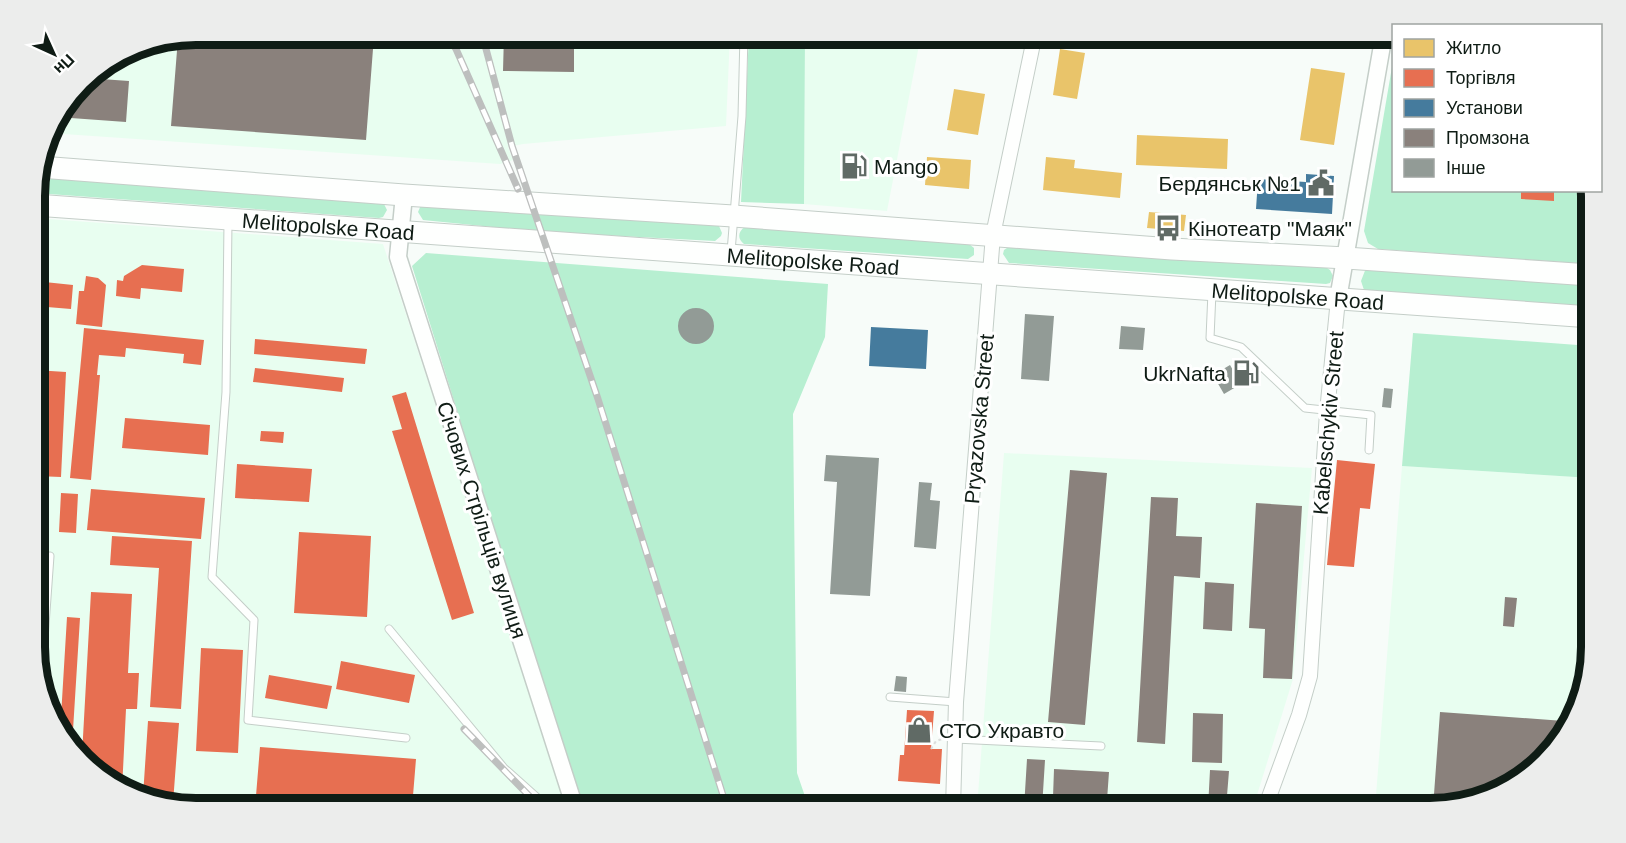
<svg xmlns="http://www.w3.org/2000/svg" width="1626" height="843" font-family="Arial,sans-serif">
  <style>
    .built { fill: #e8fef0 }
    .green { fill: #b7efd1 }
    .homes { fill: #e9c46a }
    .shops { fill: #e76f51 }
    .public { fill: #457b9d }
    .industry { fill: #8a817c }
    .building { fill: #929b96 }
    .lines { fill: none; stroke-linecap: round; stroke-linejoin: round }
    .service-casing { stroke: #c4cec8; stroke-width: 9 }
    .minor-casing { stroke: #c4cec8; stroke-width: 16 }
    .tertiary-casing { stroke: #c4cec8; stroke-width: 19 }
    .primary-casing { stroke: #c4cec8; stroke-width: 23 }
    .path { stroke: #dcdedd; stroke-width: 2; stroke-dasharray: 3 3; stroke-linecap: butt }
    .service { stroke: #fefffe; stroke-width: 7 }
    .minor { stroke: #fefffe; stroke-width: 14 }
    .tertiary { stroke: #fefffe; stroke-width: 16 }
    .primary { stroke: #fefffe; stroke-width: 21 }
    .rail-casing { stroke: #bdbfbe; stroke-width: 7 }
    .rail { stroke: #fff; stroke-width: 4.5; stroke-dasharray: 14; stroke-linecap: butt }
    .labels { text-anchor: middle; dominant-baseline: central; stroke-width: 6; stroke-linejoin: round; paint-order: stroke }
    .poi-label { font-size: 21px; fill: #0f1c15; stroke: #fff; text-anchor: start }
    .street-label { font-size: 21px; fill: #0f1c15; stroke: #fff }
    .rim { fill: none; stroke: #0f1c15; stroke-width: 8 }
  </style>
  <rect width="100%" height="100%" fill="#f7fcf9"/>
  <!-- built -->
  <path class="built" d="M196 35H730L726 126 523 144 508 147 513 160 500 164 49 133 51 124 89 75 134 47Z
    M805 35H921L887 211 804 204Z
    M35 218 383 244 567 808H196L124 792 62 737 36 669Z
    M1004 453 1312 468 1293 679 1253 808H977Z
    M1402 466 1591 478V648L1575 719 1520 782 1441 808H1375Z"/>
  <!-- green -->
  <path class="green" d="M749 35H805L804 204 741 202Z
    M1393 61 1394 190 1590 191V264L1378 249 1368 243 1364 231Z
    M37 177 380 203 384 204 387 210 383 217 379 218 35 193Z
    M421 205 716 225 719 226 722 233 721 236 715 241 544 232 423 220 418 212Z
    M745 227 969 244 974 248V255L968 259 744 244C737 239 738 231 745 227Z
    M1010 246 1327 268 1330 270 1333 276 1330 283 1326 284 1009 263 1003 254 1004 250Z
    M426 253 828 284 825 337 793 414 797 773 809 808H581L412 266Z
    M1366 268 1590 283 1591 308 1365 293 1361 281Z
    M1413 333 1591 346V478L1402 466Z"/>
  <!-- homes -->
  <path class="homes" d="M1319 34H1353L1351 46 1318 41Z
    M1060 49 1085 53 1077 99 1053 95Z
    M1311 68 1345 73 1334 145 1300 140Z
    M954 89 985 94 978 135 947 130Z
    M1137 135 1228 139 1227 169 1136 165Z
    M927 157 971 160 969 189 925 185Z
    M1046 157 1075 160 1074 168 1122 173 1120 198 1043 190Z
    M1149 212 1186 215 1184 231 1147 228Z"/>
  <!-- shops -->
  <path class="shops" d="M1521 190H1554V201L1521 199Z
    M142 265 184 269 182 292 141 288 140 299 116 296 117 280 123 281 124 276Z
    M86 276 98 278 106 285 102 327 76 324 79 291H84Z
    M35 281 73 285 71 309 35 306Z
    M84 328 204 340 201 365 183 363 184 354 126 348 125 357 99 355 97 375H100L91 480 70 478Z
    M255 339 367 349 365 364 254 354Z
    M255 368 344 378 342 392 253 382Z
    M35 370 66 372 61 477 36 476Z
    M406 392 474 613 452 620 392 431 402 429 392 396Z
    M125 418 210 425 208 455 122 448Z
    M261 431 284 432 283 443 260 441Z
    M1337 460 1375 464 1370 509 1360 508 1354 567 1327 565Z
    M237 464 312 469 309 502 235 498Z
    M91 489 205 498 201 539 87 530Z
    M61 493 78 494 76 533 59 532Z
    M299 532 371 536 367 617 294 613Z
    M112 536 192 541 181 709 150 707 159 568 110 565Z
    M91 592 132 594 128 673H139L137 709H126L122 790 82 755Z
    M67 617 80 618 72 746 62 737 60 733Z
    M201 648 243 650 238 753 196 751Z
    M341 661 415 675 409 703 336 689Z
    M269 675 332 686 327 709 265 698Z
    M907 710 934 711 931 749H942L940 784 898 781 900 755H904Z
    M148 721 179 723 173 803 143 796Z
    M260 747 416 759 412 808H255Z"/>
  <!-- public -->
  <path class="public" d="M1306 174 1334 176 1332 214 1256 209 1258 179 1306 182Z
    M871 327 928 330 926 369 869 366Z"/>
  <!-- industry -->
  <path class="industry" d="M196 34H314V45L373 49 366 140 171 126 178 38Z
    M504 34H574V72L503 71Z
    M87 78 129 81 126 122 57 117Z
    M1070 470 1107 473 1085 725 1048 722Z
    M1151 497 1178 498 1176 536 1202 537 1200 578 1174 576 1165 744 1137 742Z
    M1256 503 1302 506 1292 679 1263 678 1265 629 1249 628Z
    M1205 582 1234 584 1232 631 1203 629Z
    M1505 597 1517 598 1514 627 1503 626Z
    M1581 667 1587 668 1580 695 1579 694Z
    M1440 712 1564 721 1563 733 1548 749 1545 748V753L1520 782 1441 808H1433Z
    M1193 713 1223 714 1222 763 1192 762Z
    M1027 759 1045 760 1042 808H1024Z
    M1054 769 1109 772 1107 800 1053 797Z
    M1210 770 1229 771 1226 808H1208Z"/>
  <!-- building -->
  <path class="building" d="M678 326a18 18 0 1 1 36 0a18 18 0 1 1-36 0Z
    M1025 314 1054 316 1049 381 1021 379Z
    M1121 326 1145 328 1143 350 1119 349Z
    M1230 365 1241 384 1224 394 1213 375Z
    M1384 388 1393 389 1391 408 1382 407Z
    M826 455 879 458 870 596 830 594 837 482 824 481Z
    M919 482 932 483 930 500 940 501 936 549 914 547Z
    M896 676 907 677 906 692 894 691Z
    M1328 801 1359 802V808H1328Z"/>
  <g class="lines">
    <!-- service casing -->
    <g class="service-casing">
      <path id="service" d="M228 222 226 392 212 577 254 620 248 720 406 738
        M731 252 742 116 744 34
        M1212 292 1210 338 1241 347 1305 408 1371 415 1369 450
        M389 629 504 768 549 808
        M41 681 50 556
        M890 697 956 702
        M955 739 1101 746"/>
    </g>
    <!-- minor casing -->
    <g class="minor-casing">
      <path id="minor" d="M953 808 956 702 993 235 1035 34
        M1265 808 1299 715 1310 676 1327 412 1338 299"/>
    </g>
    <!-- tertiary casing -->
    <g class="tertiary-casing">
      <path id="tertiary" d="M404 195 398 257 575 808
        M1338 299 1384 34"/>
    </g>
    <!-- primary casing -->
    <g class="primary-casing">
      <g id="primary">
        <path d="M40 167 404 195 733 216 1172 249 1346 258 1590 275"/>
        <path id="s1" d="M35 205 1591 317"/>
      </g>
    </g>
    <!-- path -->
    <path class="path" d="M931 749 936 741 942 739"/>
    <!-- service -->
    <use href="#service" class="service"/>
    <!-- minor -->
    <use href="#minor" class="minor"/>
    <!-- tertiary -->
    <use href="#tertiary" class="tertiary"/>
    <!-- primary -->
    <use href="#primary" class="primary"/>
    <!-- rail casing -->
    <g class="rail-casing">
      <path id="rail" d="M446 34 456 49 518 189
        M482 34 512 146 598 399 727 808
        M464 729 541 808"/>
    </g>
    <!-- rail -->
    <use href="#rail" class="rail"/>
  </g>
  <!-- icons -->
  <defs>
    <g id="fuel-bare" transform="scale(2.07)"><path d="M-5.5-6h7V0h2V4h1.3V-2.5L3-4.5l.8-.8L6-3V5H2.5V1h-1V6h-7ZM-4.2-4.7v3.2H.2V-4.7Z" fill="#606a65" stroke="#fff" stroke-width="2.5" paint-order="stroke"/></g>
    <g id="civic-bare" transform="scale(2.07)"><path d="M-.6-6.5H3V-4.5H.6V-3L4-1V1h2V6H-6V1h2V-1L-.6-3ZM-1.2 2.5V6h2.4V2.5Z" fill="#606a65" stroke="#fff" stroke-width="2.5" paint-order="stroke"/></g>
    <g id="bus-bare" transform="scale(2.07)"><path d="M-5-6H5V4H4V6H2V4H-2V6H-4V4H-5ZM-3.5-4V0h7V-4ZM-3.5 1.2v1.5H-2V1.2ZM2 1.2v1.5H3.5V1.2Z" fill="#606a65" stroke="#fff" stroke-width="2.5" paint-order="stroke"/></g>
    <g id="shop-bare" transform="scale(2.07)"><path d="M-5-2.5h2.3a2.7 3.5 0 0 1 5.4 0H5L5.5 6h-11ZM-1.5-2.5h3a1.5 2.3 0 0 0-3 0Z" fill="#606a65" stroke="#fff" stroke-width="2.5" paint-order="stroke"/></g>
  </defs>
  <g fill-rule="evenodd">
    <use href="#fuel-bare" x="854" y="166"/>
    <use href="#civic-bare" x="1321" y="183"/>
    <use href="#bus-bare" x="1168" y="228"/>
    <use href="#fuel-bare" x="1246" y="373"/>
    <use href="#shop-bare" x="919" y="730"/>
  </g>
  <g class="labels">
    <!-- poi labels -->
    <g class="poi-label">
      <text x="874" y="166">Mango</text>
      <text x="1301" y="183" text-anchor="end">Бердянськ №1</text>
      <text x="1188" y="228">Кінотеатр "Маяк"</text>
      <text x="1226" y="373" text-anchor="end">UkrNafta</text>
      <text x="939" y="730">СТО Укравто</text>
    </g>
    <!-- street labels -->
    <g class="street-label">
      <text stroke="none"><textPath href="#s1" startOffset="294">Melitopolske Road</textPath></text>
      <text stroke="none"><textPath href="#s1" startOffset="780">Melitopolske Road</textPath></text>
      <text stroke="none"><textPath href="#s1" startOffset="1266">Melitopolske Road</textPath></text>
      <text transform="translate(979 419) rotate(-85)">Pryazovska Street</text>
      <text transform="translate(1328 423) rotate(-85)">Kabelschykiv Street</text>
      <text transform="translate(482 520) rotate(72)">Січових Стрільців вулиця</text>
    </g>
  </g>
  <!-- crop -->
  <path d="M0 0H1626V843H0ZM196 45H1430A151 151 0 0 1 1581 196V647A151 151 0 0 1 1430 798H196A151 151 0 0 1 45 647V196A151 151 0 0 1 196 45Z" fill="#ecedec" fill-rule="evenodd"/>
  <path class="rim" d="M196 45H1430A151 151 0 0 1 1581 196V647A151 151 0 0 1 1430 798H196A151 151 0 0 1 45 647V196A151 151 0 0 1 196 45Z"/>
  <!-- legend -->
  <rect x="1392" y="24" width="210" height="168" fill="#ffffff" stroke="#9fa4a1" stroke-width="1.5"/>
  <rect x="1404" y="39" width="30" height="18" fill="#e9c46a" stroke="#9fa4a1" stroke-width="1.5"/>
  <text x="1446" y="54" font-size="18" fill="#0f1c15">Житло</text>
  <rect x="1404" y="69" width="30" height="18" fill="#e76f51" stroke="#9fa4a1" stroke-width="1.5"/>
  <text x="1446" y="84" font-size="18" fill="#0f1c15">Торгівля</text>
  <rect x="1404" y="99" width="30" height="18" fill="#457b9d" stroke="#9fa4a1" stroke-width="1.5"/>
  <text x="1446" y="114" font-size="18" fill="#0f1c15">Установи</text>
  <rect x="1404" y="129" width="30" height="18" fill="#8a817c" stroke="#9fa4a1" stroke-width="1.5"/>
  <text x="1446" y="144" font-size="18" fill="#0f1c15">Промзона</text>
  <rect x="1404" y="159" width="30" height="18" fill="#929b96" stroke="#9fa4a1" stroke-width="1.5"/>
  <text x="1446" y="174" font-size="18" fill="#0f1c15">Інше</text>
  <!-- north arrow -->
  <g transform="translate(54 54) rotate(135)" stroke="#ffffff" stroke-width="4.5" paint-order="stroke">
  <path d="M0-4.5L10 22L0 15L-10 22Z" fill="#0f1c15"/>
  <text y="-9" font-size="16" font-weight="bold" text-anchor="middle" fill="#0f1c15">Пн</text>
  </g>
</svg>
